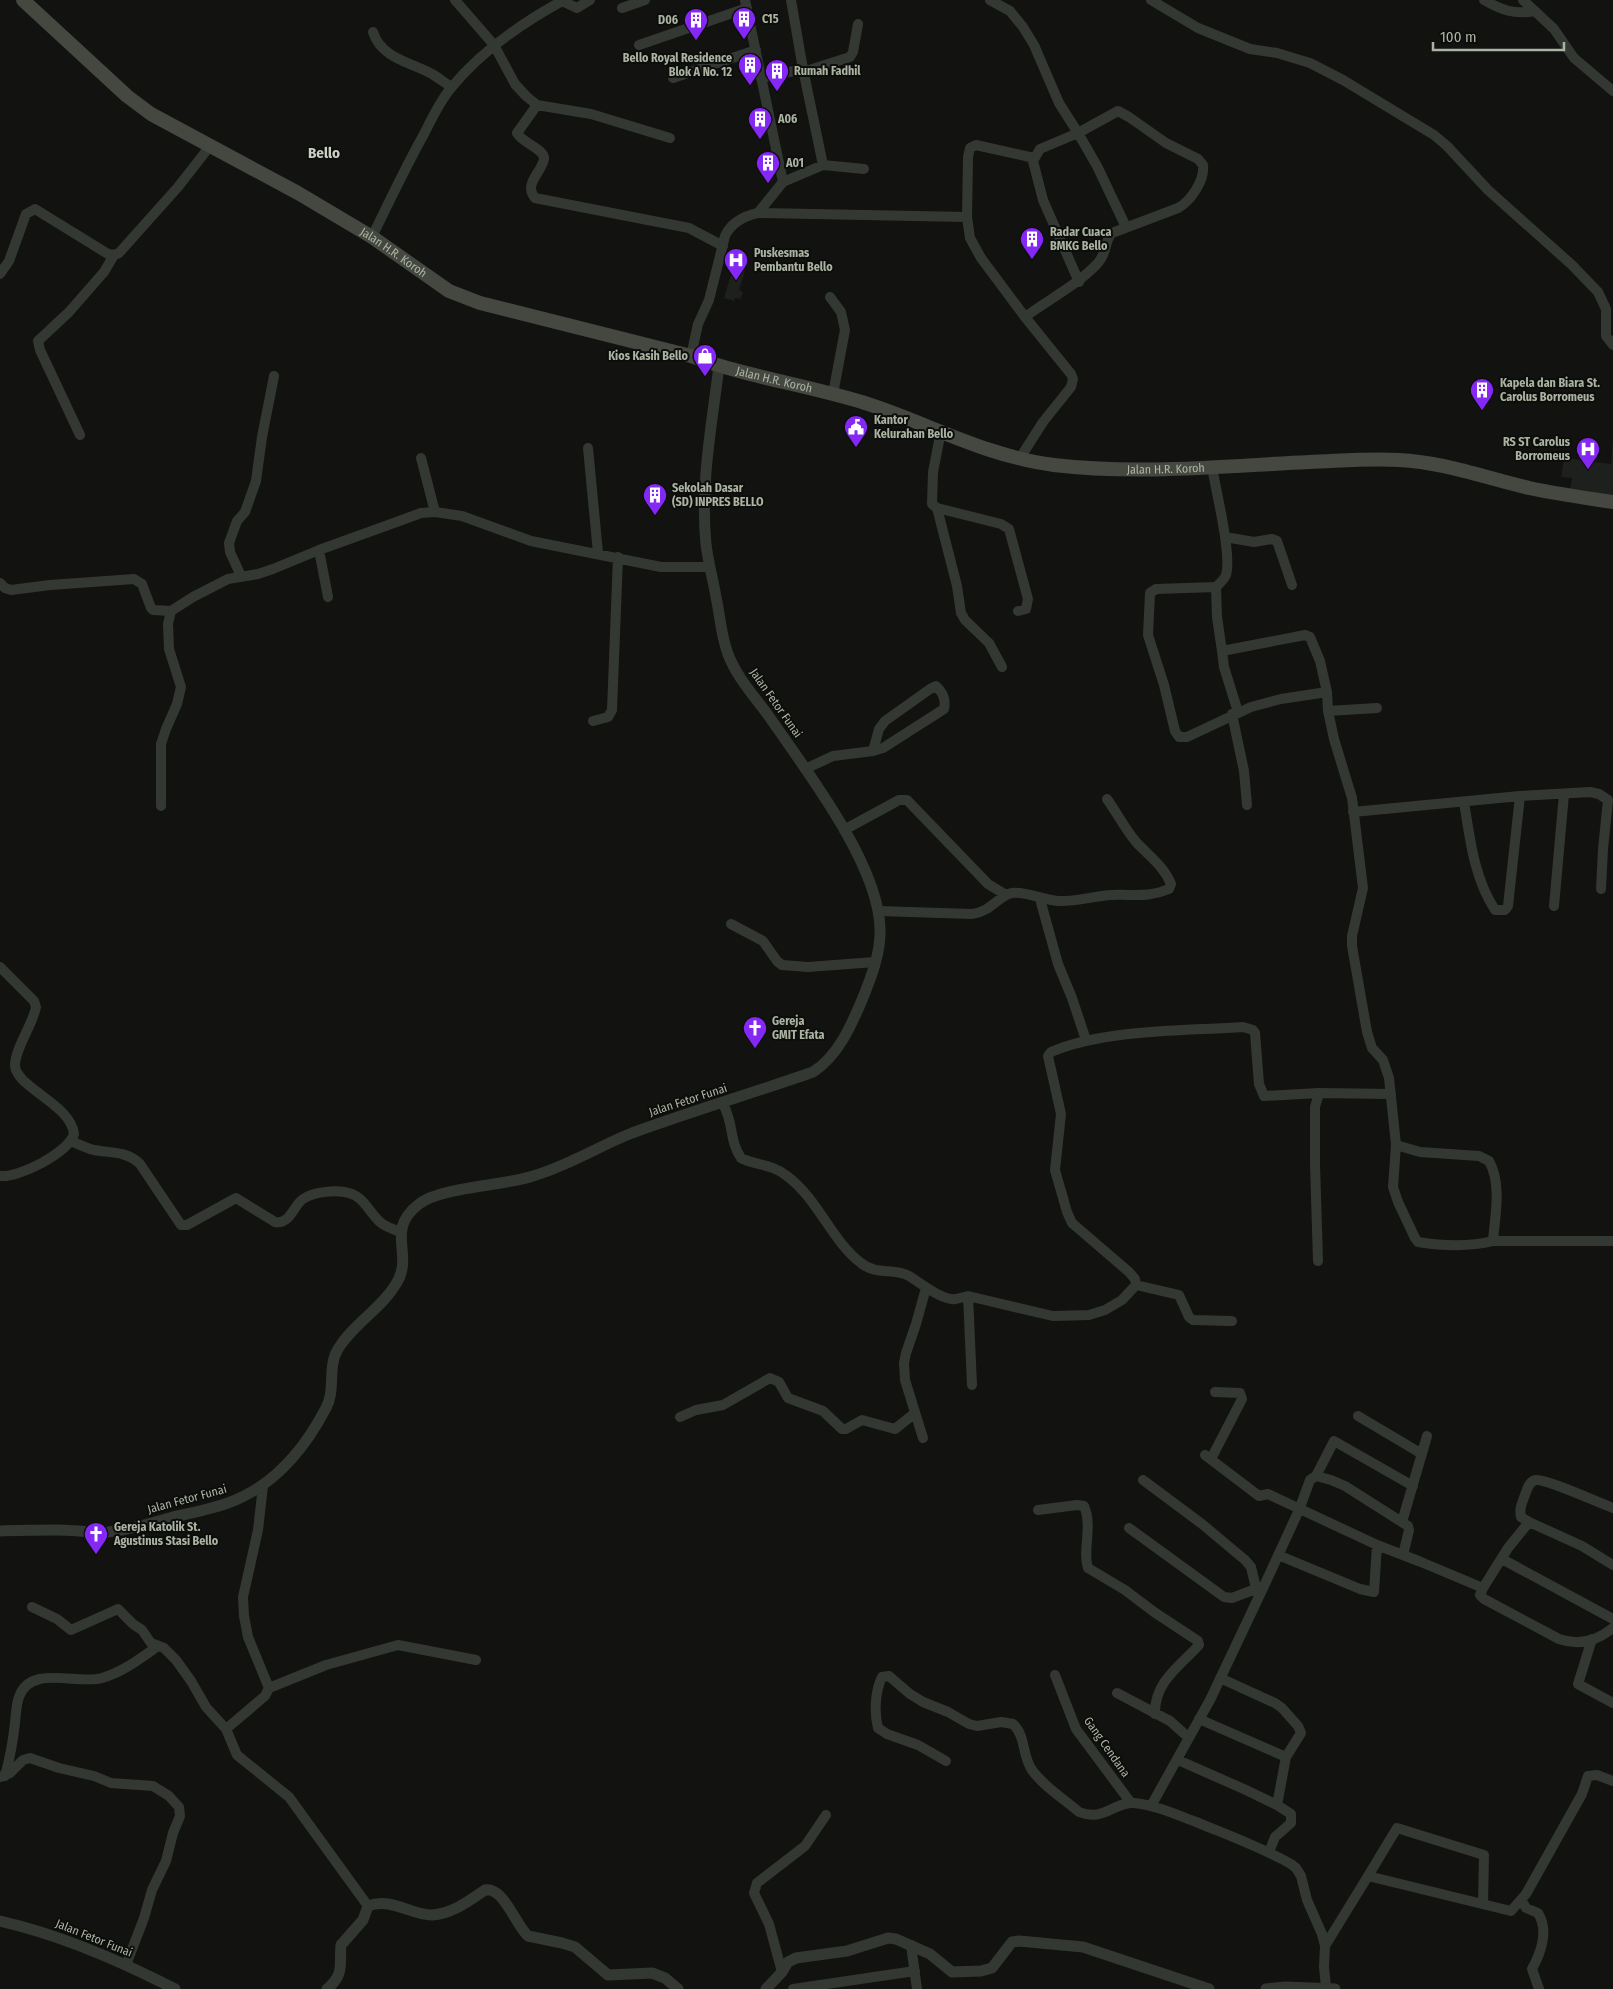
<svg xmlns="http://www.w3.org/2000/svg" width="1613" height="1989" font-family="'Fira Sans Condensed',sans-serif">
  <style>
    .built { fill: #1e201d }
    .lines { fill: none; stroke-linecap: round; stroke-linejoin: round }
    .minor { stroke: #343832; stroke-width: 10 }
    .tertiary { stroke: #343832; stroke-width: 11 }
    .secondary { stroke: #444840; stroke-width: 14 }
    .labels { text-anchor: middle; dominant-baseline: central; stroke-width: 4; stroke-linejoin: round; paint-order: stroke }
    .poi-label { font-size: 12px; font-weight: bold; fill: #abb4a2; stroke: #0d0e0c; text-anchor: start }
    .street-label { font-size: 12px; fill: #abb4a2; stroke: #0d0e0c }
    .quarter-label { font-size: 15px; font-weight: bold; fill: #c9d0c3; stroke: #0d0e0c }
  </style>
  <rect width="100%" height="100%" fill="#121311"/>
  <!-- built -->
  <path class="built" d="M733 268 745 271 739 290 743 292 741 299 735 298 734 301 724 298Z
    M1613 439V496L1570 490 1572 478 1561 477 1564 458 1611 464Z"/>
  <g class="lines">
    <!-- minor -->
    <path class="minor" d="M455 0 494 45 515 84 526 96 537 105 591 114 670 138
      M745 0 783 182
      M791 0 803 69 823 165
      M990 0 1010 11 1023 27 1034 45 1059 103 1078 133 1040 149 1033 161 1043 200 1079 282
      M1151 0 1198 28 1250 49 1277 53 1310 63 1343 80 1434 135 1447 146 1488 190 1572 265 1598 292 1606 309V336L1613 345
      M1484 0C1501 10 1515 15 1534 11
      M1523 0 1554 29 1574 58 1613 91
      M622 8 645 0
      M373 32C381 58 410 62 432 74 439 78 445 83 451 87
      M639 45 747 8
      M803 72 850 57 853 52 858 24
      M673 78 756 50
      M761 78 803 69
      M537 105 517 133C522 143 545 149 544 159 542 172 523 184 535 198L689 228 723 246
      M758 213 783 182 823 165 864 169
      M372 237C389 202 405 168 424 134 432 118 440 101 451 88 481 51 522 23 562 1L577 8 590 0
      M0 274 9 261 26 214 35 209 108 254 114 255 119 253 178 187 210 146
      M830 297 841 312 845 330 833 394
      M1025 317 981 258 970 238 967 217 968 157 970 148 976 145 1034 158
      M691 356 698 324 709 300 725 236C731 223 744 216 758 213L967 217
      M941 431 933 472 932 504 937 508 1001 524 1009 529 1028 599 1026 609 1018 611
      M80 435 40 350 38 341 69 312 104 272 114 255
      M588 448 598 553
      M421 458 435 512
      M1020 458 1043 422 1071 387 1073 379 1071 374 1025 317C1049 299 1076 286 1097 264 1108 253 1104 241 1112 233L1178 208C1191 201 1205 180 1203 165L1198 159 1166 143 1129 117 1118 111 1078 133 1097 166 1126 227
      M1212 467C1216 491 1232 555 1226 575 1224 580 1220 583 1216 587
      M937 508 957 586 961 613 965 620 989 643 1002 667
      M1225 537 1254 542 1272 539 1277 541 1292 585
      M319 550 328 597
      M241 576 230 552 229 543 237 521 245 512 256 481 262 437 274 376
      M0 583 5 588 11 590 50 585 134 579 142 584 151 608 153 610 171 611
      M1222 651 1224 667 1238 712
      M1327 692 1281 699 1251 707 1187 737H1179L1175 731 1164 685 1148 635 1150 593 1156 589 1216 587 1217 617 1222 651 1305 635 1310 637 1320 661 1327 692 1328 711 1334 739 1352 798 1363 888 1352 936V946L1367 1032 1372 1048 1383 1060 1389 1078 1396 1145 1393 1187 1398 1202 1415 1238 1418 1242C1443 1246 1469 1247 1493 1241H1613
      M1328 711 1377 708
      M1232 714 1244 771 1247 805
      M593 721 608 717 612 710 618 557
      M805 769 833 756 873 751 883 748 944 709C946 699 943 693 936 686L930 689 885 721 879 729 873 751
      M1464 802C1470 839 1474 878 1495 910H1505L1508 906 1520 796
      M161 806V744L166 729 177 704 181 687 169 649 168 624 171 611 193 597 228 579 258 574 273 569 319 550 402 520 421 513 435 512 462 516 531 541 661 567H709
      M1353 812 1520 796 1590 792 1599 794 1608 800 1603 849 1601 889
      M844 830 899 800H907L988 884 1006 895
      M1040 899 1058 964 1072 998 1086 1040
      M1554 906 1564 794
      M878 911 972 914C991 912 999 895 1012 893 1024 891 1044 900 1058 901 1076 902 1093 896 1112 895 1133 894 1148 898 1169 889L1171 884C1164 866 1148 855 1136 842 1125 829 1117 813 1107 799
      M731 924 763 941 777 961 782 965 808 967 875 962
      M0 967 34 1001 36 1007C33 1024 15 1049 15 1065 15 1087 71 1104 74 1134 68 1153 19 1178 0 1176
      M723 1104C734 1123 729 1141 741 1158 757 1166 770 1163 787 1176 818 1199 831 1240 861 1263 877 1276 894 1267 909 1276 921 1283 942 1301 956 1299 960 1298 964 1297 968 1296L1053 1316 1089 1315 1105 1310 1122 1300 1136 1285 1135 1279 1129 1272 1072 1223 1067 1212 1055 1170 1061 1114 1048 1056 1051 1052C1105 1029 1184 1031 1243 1027L1253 1030 1255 1033 1259 1084 1264 1096 1319 1093 1391 1094
      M71 1141C78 1144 86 1148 94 1150 110 1153 127 1151 140 1164L181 1225H187L236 1198 275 1222C290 1225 293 1206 303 1199 313 1192 337 1189 349 1193 364 1197 369 1212 380 1222 385 1227 394 1229 400 1232
      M1396 1145 1420 1152 1479 1156 1489 1161C1502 1184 1495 1216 1493 1241
      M1318 1261 1315 1164V1107L1319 1093
      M1136 1285 1179 1295 1189 1317 1193 1320 1232 1321
      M968 1296 972 1385
      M1358 1416 1422 1454
      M680 1417 696 1410 723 1405 770 1378 779 1382 788 1398 823 1411 842 1429H846L862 1420 895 1429 915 1413
      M923 1438 905 1380 904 1363 906 1353 916 1324 926 1288
      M1205 1455 1259 1496 1268 1494 1377 1545 1421 1562 1483 1588 1508 1548 1529 1522 1582 1546 1613 1565
      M1211 1459 1242 1399 1240 1393 1215 1392
      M1316 1476 1334 1441 1413 1486
      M1143 1480 1202 1524 1245 1560 1251 1567 1256 1588
      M1038 1510 1077 1505 1084 1506C1093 1526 1082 1552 1088 1568L1125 1590 1154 1612 1198 1641 1199 1645C1180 1666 1154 1682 1155 1714
      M1402 1522 1427 1436
      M1529 1522 1521 1517C1519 1509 1522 1503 1525 1495 1527 1489 1529 1481 1536 1480 1547 1479 1599 1503 1613 1508
      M1129 1528 1224 1597 1232 1598 1261 1587
      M1278 1555 1360 1589 1374 1592 1377 1545
      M1502 1559 1613 1619
      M1483 1588 1480 1595 1484 1599 1559 1639C1579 1646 1597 1641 1613 1628
      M32 1607 57 1619 71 1630 118 1609 133 1624 142 1630 151 1643 164 1648 176 1660 191 1681 206 1707 226 1729 237 1755 289 1797 368 1906
      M1592 1639 1578 1684 1613 1703
      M1055 1675 1076 1729 1131 1803
      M1220 1678 1275 1703 1282 1708 1298 1726 1301 1733 1286 1757 1277 1805
      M269 1688 326 1665 398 1645 476 1660
      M1117 1693 1170 1721 1189 1738
      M1199 1719 1286 1757
      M226 1729 265 1696 269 1688 248 1637 244 1616 243 1597 258 1530 263 1486
      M1178 1760 1246 1790 1277 1805 1291 1814V1823L1275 1837 1269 1852
      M946 1761 918 1745 887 1734 878 1728C874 1713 875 1691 882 1677L889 1676 910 1694 923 1702 948 1712 969 1724 977 1726 1001 1722 1013 1724C1026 1736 1022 1756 1032 1770 1043 1786 1064 1799 1079 1812 1103 1822 1114 1802 1134 1803 1155 1805 1177 1815 1196 1822 1228 1835 1261 1847 1291 1864L1296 1868 1301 1876 1307 1900 1322 1934 1325 1946 1324 1967 1326 1987
      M5 1776C10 1758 13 1741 15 1723 16 1715 16 1705 19 1697 30 1664 78 1685 102 1678 123 1672 141 1658 158 1646
      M0 1777 10 1773 23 1760 30 1758 59 1768 94 1776 111 1783 153 1786 169 1796 179 1807 180 1816 173 1833 166 1861 152 1890 144 1918 126 1965
      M1151 1806 1210 1700 1264 1586 1299 1510 1310 1480 1316 1476 1331 1480 1345 1486 1408 1526 1409 1530 1403 1555
      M1368 1876 1397 1828 1484 1855 1483 1904
      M1522 1901 1526 1908 1538 1913C1549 1930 1541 1953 1532 1969L1539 1989
      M911 1945 917 1989
      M1325 1946 1368 1876 1511 1911 1526 1894 1582 1794 1588 1776 1597 1775 1613 1781
      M782 1972 769 1924 754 1893 757 1883 805 1846 826 1815
      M793 1989 915 1971"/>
    <!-- tertiary -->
    <path class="tertiary" d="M0 1531C19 1530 38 1530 57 1530 74 1530 91 1533 108 1532 130 1530 152 1523 173 1517 192 1513 211 1509 228 1503 273 1487 304 1450 326 1408 336 1390 327 1367 338 1349 353 1324 381 1309 396 1284 415 1254 384 1231 419 1204 441 1187 503 1186 533 1176 568 1166 599 1146 632 1133 692 1111 753 1093 813 1072 838 1056 851 1026 862 1000 871 978 881 952 880 929 879 864 805 769 768 715 754 696 736 676 728 654 721 636 720 615 716 597 713 579 708 562 706 544 700 485 712 424 719 366
      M0 1921C62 1935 119 1960 175 1989
      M327 1989C345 1974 339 1965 341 1945L363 1920 368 1906C391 1897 411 1915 432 1915 452 1914 469 1901 485 1890 504 1887 515 1924 528 1936L562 1943 575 1947 608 1975 652 1973 665 1978 678 1989
      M766 1989 782 1972 788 1962 796 1958 847 1951 888 1938 896 1939 930 1954 952 1972 981 1971 992 1968 1012 1942 1019 1941 1083 1947 1209 1989
      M1266 1989 1285 1987 1335 1989"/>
    <!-- secondary -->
    <path class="secondary" id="s1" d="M23 0 127 96 151 114 298 193 372 237 449 291 480 303 691 356C747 377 807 385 865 403 927 423 988 457 1054 465 1138 475 1225 466 1309 462 1339 461 1369 458 1399 460 1443 462 1486 478 1529 488 1557 494 1585 498 1613 502"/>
  </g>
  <!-- icons -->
  <defs>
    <g id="building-pin" transform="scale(1.25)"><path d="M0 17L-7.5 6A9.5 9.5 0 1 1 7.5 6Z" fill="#8527f5" stroke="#0d0e0c"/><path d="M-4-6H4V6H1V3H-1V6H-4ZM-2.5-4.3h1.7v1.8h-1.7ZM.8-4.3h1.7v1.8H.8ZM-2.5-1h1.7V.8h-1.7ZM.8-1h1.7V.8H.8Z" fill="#fff"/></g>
    <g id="hospital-pin" transform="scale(1.25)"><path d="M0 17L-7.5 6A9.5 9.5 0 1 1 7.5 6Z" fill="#8527f5" stroke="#0d0e0c"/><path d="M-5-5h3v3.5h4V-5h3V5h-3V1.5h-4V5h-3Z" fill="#fff"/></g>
    <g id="shop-pin" transform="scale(1.25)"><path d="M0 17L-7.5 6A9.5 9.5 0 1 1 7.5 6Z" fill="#8527f5" stroke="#0d0e0c"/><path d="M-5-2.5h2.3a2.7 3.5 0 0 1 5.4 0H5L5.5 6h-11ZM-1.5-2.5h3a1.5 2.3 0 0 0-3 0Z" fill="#fff"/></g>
    <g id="civic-pin" transform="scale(1.25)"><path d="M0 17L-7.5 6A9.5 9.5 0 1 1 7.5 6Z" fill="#8527f5" stroke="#0d0e0c"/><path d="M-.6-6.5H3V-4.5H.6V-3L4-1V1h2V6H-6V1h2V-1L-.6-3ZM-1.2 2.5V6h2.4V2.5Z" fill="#fff"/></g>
    <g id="church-pin" transform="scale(1.25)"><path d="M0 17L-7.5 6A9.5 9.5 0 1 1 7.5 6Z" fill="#8527f5" stroke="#0d0e0c"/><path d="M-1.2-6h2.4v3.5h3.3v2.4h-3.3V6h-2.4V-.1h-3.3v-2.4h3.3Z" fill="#fff"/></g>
  </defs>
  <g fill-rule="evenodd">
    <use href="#building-pin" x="744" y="19"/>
    <use href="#building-pin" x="696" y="20"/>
    <use href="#building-pin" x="750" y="65"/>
    <use href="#building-pin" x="777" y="71"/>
    <use href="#building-pin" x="760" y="119"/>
    <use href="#building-pin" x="768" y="163"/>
    <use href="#building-pin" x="1032" y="239"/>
    <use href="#hospital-pin" x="736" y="260"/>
    <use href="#shop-pin" x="705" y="356"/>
    <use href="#building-pin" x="1482" y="390"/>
    <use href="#civic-pin" x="856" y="427"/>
    <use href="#hospital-pin" x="1588" y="449"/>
    <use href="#building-pin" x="655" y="495"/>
    <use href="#church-pin" x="755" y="1028"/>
    <use href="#church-pin" x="96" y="1534"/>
  </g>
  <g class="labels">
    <!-- poi labels -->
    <g class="poi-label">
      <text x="762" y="19">C15</text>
      <text x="678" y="20" text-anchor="end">D06</text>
      <text x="732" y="58" text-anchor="end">Bello Royal Residence<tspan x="732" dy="14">Blok A No. 12</tspan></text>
      <text x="794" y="71">Rumah Fadhil</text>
      <text x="778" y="119">A06</text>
      <text x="786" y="163">A01</text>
      <text x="1050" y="232">Radar Cuaca<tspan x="1050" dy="14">BMKG Bello</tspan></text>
      <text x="754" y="253">Puskesmas<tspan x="754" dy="14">Pembantu Bello</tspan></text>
      <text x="688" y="356" text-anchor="end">Kios Kasih Bello</text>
      <text x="1500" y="383">Kapela dan Biara St.<tspan x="1500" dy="14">Carolus Borromeus</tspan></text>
      <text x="874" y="420">Kantor<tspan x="874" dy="14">Kelurahan Bello</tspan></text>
      <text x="1570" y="442" text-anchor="end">RS ST Carolus<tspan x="1570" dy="14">Borromeus</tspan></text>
      <text x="672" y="488">Sekolah Dasar<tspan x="672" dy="14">(SD) INPRES BELLO</tspan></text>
      <text x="772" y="1021">Gereja<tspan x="772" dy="14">GMIT Efata</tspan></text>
      <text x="114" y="1527">Gereja Katolik St.<tspan x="114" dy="14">Agustinus Stasi Bello</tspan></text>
    </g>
    <!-- street labels -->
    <g class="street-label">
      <text stroke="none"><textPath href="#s1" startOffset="451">Jalan H.R. Koroh</textPath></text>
      <text stroke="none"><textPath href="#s1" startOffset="856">Jalan H.R. Koroh</textPath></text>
      <text stroke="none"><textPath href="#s1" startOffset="1261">Jalan H.R. Koroh</textPath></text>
      <text transform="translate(776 703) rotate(55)">Jalan Fetor Funai</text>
      <text transform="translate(688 1100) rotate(-18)">Jalan Fetor Funai</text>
      <text transform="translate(187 1499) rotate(-15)">Jalan Fetor Funai</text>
      <text transform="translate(1107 1747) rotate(55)">Gang Cendana</text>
      <text transform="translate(94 1938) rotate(22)">Jalan Fetor Funai</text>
    </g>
    <!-- quarter labels -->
    <g class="quarter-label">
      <text x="324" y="153">Bello</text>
    </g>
  </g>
  <!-- scale -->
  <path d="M1433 42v8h131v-8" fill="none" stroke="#abb4a2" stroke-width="2.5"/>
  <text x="1440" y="42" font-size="15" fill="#abb4a2" stroke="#0d0e0c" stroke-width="4" paint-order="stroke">100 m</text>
</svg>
